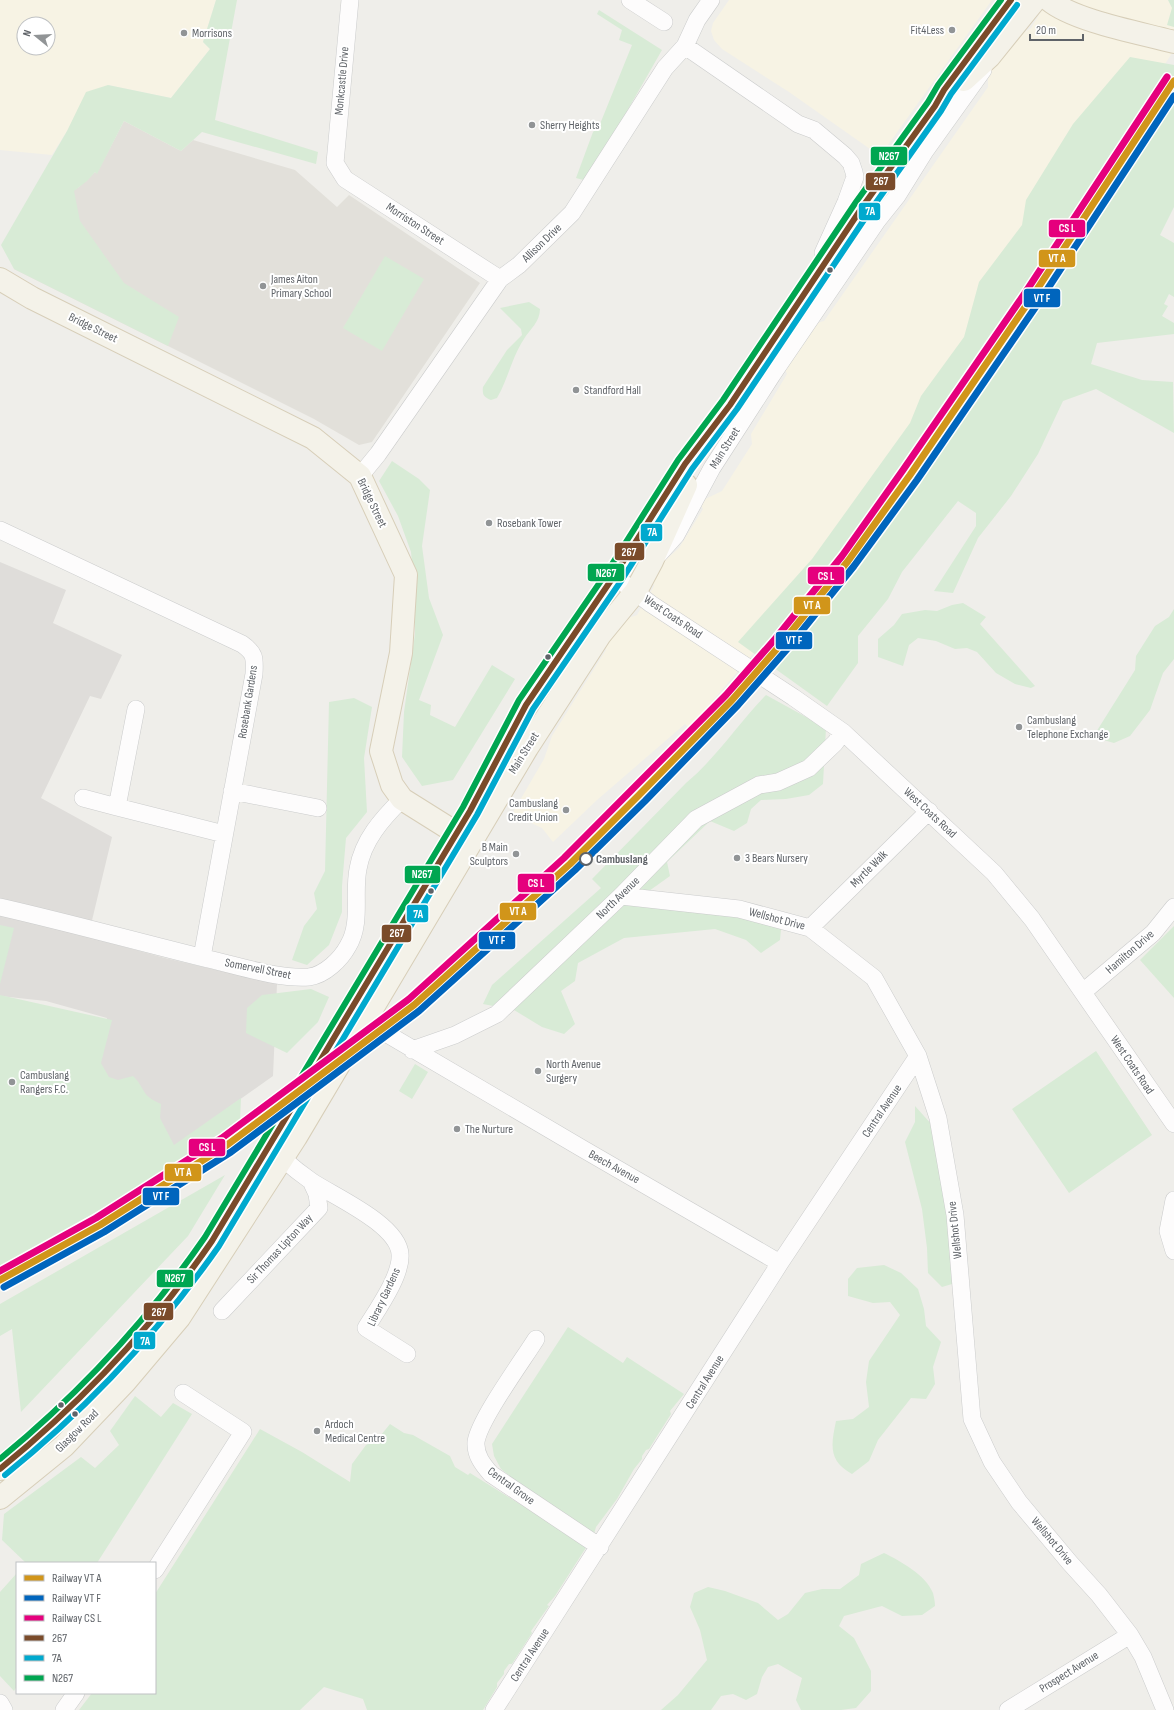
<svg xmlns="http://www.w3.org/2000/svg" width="1174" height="1710" font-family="'Sofia Sans Condensed',sans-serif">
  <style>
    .commercial { fill: #f7f3e4; fill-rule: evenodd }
    .industrial { fill: #dfddda }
    .education { fill: #e2e0da }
    .green { fill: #d8ebd6 }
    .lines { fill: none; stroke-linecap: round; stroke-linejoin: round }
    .minor-casing { stroke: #cbcccc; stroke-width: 18 }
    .major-casing { stroke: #d7ceb8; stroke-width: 24 }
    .minor { stroke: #fdfcfc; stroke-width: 17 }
    .major { stroke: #f4f2e9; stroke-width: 22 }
    .bus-1-casing { stroke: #fff; stroke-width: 9 }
    .bus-2-casing { stroke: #fff; stroke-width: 9 }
    .bus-3-casing { stroke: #fff; stroke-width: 9 }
    .bus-1 { stroke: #7a4b2a; stroke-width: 6 }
    .bus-2 { stroke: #00a9ce; stroke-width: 6 }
    .bus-3 { stroke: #00a651; stroke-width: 6 }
    .rail-1-casing { stroke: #fff; stroke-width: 10 }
    .rail-2-casing { stroke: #fff; stroke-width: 10 }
    .rail-3-casing { stroke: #fff; stroke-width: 10 }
    .rail-1 { stroke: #d1951a; stroke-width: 7 }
    .rail-2 { stroke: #0065bd; stroke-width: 7 }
    .rail-3 { stroke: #e5007d; stroke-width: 7 }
    .poi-dot { fill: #919496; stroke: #fff; stroke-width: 1.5 }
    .bus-dot { fill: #5f6368; stroke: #fff; stroke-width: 1.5 }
    .stop-dot { fill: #fff; stroke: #5f6368; stroke-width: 2 }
    .labels { text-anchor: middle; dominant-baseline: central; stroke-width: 4; stroke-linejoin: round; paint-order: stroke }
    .poi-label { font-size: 12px; fill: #5f6368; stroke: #fff; text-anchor: start }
    .street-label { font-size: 12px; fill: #5f6368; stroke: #fff }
    .stop-label { font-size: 12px; font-weight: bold; fill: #5f6368; stroke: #fff; text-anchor: start }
    .line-badge { stroke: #fff; stroke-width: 1.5 }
    .badge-label { font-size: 11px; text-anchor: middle; font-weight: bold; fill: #fff }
  </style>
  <rect width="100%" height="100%" fill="#efeeea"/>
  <!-- commercial -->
  <path class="commercial" d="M0 0H216L203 42 210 49 171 98 108 85 67 131 52 155 0 150ZM24 24H48V48H24Z
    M729 0H992L880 156 789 92 722 49 714 40 711 31 713 23Z
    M1048 0H1174V50L1103 161 801 598 689 728 685 724 597 800 553 842 542 828 512 814 544 759 552 736 606 650 603 639 623 620 637 615 654 586 653 581 660 565 679 548 703 509 699 502 722 491 752 444 751 434 787 374 784 367 813 324 824 321 988 87V70L1013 39 1031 28Z"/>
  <!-- industrial -->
  <path class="industrial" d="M0 562 66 590 53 623 122 655 101 699 90 696 41 798 112 837 88 937 165 958 277 984 273 1076 173 1147 96 1078 107 1018 46 1001 0 996Z"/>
  <!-- education -->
  <path class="education" d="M124 121 181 151 193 140 295 170 337 207 349 195 480 283 372 442 359 445 314 419 14 269 51 202 79 187 95 172 97 173Z"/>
  <!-- green -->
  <path class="green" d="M216 0H237L215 120 318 152 316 164 202 132 181 151 124 121 97 174 95 172 87 181 74 191 80 221 124 283 179 317 168 346 14 269 1 245 67 131 86 92 108 85 171 98 210 49 203 42Z
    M1168 0H1174V27L1167 25 1172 8Z
    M599 10 662 50 587 181 576 178 593 132 600 124 632 45 619 40 622 30 597 14Z
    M1130 57 1174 65V207L1160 235 1174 243V297L1169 294 1164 304 1168 306 1162 316 1174 323V334L1097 343 1091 364 1142 380 1173 382 1174 433 1096 389 1063 401 1038 454 1011 496 978 538 953 593 934 591 976 526V513L958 501 902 572 888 599 858 636V663L827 706 738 642 812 559 910 423 921 396 964 337 979 282 1022 225 1026 200 1073 124Z
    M385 256 424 279 382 351 343 328Z
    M529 302 540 309C540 322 530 329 524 339 512 357 508 379 497 398L491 400C484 397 482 395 483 387L507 350 522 335 521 329 500 308Z
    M392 461 419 479 430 490 422 546 429 598 443 635 419 700 431 705 430 715 455 727 492 665 515 679 453 780 422 786 402 757 404 712 415 634V596L411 552 398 516 379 481Z
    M963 603 986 617 980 624 1035 686 1031 688 1015 684 996 673 977 652 967 648 955 649 936 641 918 638 909 645 903 666 878 657V639L894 625 902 614 925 610 937 611 952 605Z
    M1174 609V659L1163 673 1150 710 1130 736 1114 743 1093 737 1135 670 1136 656 1155 626 1169 617Z
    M766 695 826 728 823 784 809 795 786 799 761 800 751 809 747 823 734 831 710 821 667 862 670 876 649 891 743 916 781 929 780 940 761 953 746 940 715 929 624 938 578 963 575 981 561 991 575 1024 564 1034 542 1027 514 1010 483 1004 492 985 601 888 592 879 686 783C716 758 739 723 766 695Z
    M354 698 372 707 364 758 367 812 346 838 342 886V912L329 945 307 965 292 960 304 926 317 909 314 893 325 871 329 702Z
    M0 925 14 928 0 984Z
    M1174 926V998L1140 960Z
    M311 989 329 997 318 1022 287 1053 246 1033 247 1008 262 995Z
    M0 995 112 1020 101 1063 109 1077 118 1080 133 1076C147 1090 140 1095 161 1104L160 1118 174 1145 241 1098 240 1121C162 1173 83 1222 0 1266Z
    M1096 1051 1152 1135 1069 1193 1012 1109Z
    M415 1064 428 1072 412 1099 399 1091Z
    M915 1106 933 1126 950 1224 952 1284 942 1287 928 1273 927 1248 922 1209 905 1142 915 1122Z
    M225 1175 188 1236 21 1412 12 1329 0 1336V1304Z
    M884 1265 901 1273 918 1289 924 1309 926 1326 941 1342 933 1367 935 1384 926 1399 911 1398 878 1440 869 1461 852 1474C828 1461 831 1445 836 1421L853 1419 869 1407 866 1382 869 1361 900 1315 890 1302 873 1303 848 1296V1279L857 1268Z
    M568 1327 623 1363 627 1357 684 1394 670 1411 671 1414 649 1449 646 1450 642 1456V1459L634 1469 617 1499 596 1527 594 1534 516 1481 501 1469 494 1456 492 1444Z
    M135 1396 161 1417 173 1403 192 1414 97 1563H26L2 1540 4 1514 81 1457 95 1468 119 1445 110 1431Z
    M390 1424 404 1433 413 1435 450 1456 455 1467 468 1475 470 1473 587 1546 555 1596 547 1605 549 1606 531 1631 532 1633 512 1664H509L504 1671V1674L497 1683V1687L483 1710H367L363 1699 324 1687 300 1710H79L92 1693H155V1594L260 1429 302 1452 350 1482 352 1464 366 1445 383 1437 381 1435Z
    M884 1553C900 1561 926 1575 933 1593 934 1597 935 1602 935 1606L922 1615 902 1616 882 1606 844 1616 839 1626 854 1638 871 1671V1691L856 1708 841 1710H801L796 1700 802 1678 778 1664 768 1667 762 1677 757 1694 746 1700 733 1694 721 1696 711 1710H661L678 1695 707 1660 700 1630 690 1607 694 1593 708 1587 725 1591 758 1603 778 1620 788 1614 805 1593 822 1589H840L859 1575 861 1564Z
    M17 1573V1686L14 1691 0 1676V1592Z"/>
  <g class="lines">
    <!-- minor casing -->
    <g class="minor-casing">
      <path id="minor" d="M350 0 335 163 345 179 500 279
        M630 0 664 22
        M685 46 798 124 814 130 845 156 851 163 854 172 855 177 846 202 823 253
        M360 476 378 454 500 279 519 265 572 213 665 68 685 46 697 20 711 0
        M0 530 242 644C255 653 255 658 254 674L202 957
        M659 554 676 535 712 468 772 375 877 221 897 196 925 151 983 70
        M614 576 651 604 793 697 843 732 994 873 1032 919 1174 1124
        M136 709 117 807 224 834
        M232 791 318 808
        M83 798 117 807
        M621 896 739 909 810 928 874 978 918 1056 938 1118 955 1215 972 1419 992 1462 1019 1502 1070 1563 1099 1595 1130 1635 1143 1657 1165 1710
        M0 907C70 923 139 942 208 959 240 966 276 979 309 977 325 975 341 959 348 946 362 923 353 894 358 869 363 840 382 819 402 799
        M810 928 929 811
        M1083 992 1153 933 1174 907
        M365 1021 583 1149 780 1263
        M412 1050 455 1035 497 1014 621 896 696 819 759 785 778 782 809 768 835 743 843 732
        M282 1158C291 1166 301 1174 311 1181 333 1196 398 1224 400 1254 402 1275 377 1310 366 1328L407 1354
        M1174 1200 1168 1231 1174 1251
        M222 1311 319 1208 317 1194 311 1181
        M536 1339C523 1360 479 1420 476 1442 475 1455 483 1465 491 1474L600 1547
        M155 1570 243 1432 183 1393
        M0 1703 4 1710
        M64 1710 76 1693
        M494 1710 780 1263 918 1056
        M1008 1710 1130 1635"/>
    </g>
    <!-- major casing -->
    <g class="major-casing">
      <path id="major" d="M1049 0C1074 21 1141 33 1174 42
        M964 80 989 57 1035 0
        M0 279 32 298 313 438 360 476 406 575 401 653 381 751 392 785 402 799 469 841
        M0 1469C82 1405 154 1328 212 1241L470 811 526 705 614 576 685 464 730 405 863 206 935 106 944 90 1011 0
        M0 1498 64 1446 125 1382 179 1318 296 1137 527 748 600 635 636 591 652 561 686 485"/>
    </g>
    <!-- minor -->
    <use href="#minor" class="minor"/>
    <!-- major -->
    <use href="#major" class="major"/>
    <!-- bus-1 casing -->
    <g class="bus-1-casing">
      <path id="bus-1" d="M0 1469C82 1402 152 1328 212 1241L470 811 526 705 614 576 685 464 730 405 863 206 935 106 944 90 1011 0"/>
    </g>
    <!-- bus-2 casing -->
    <g class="bus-2-casing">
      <path id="bus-2" d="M5 1475C88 1408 158 1333 219 1246L477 815 533 709 621 581 692 469 737 409 870 211 941 111 951 94 1017 5"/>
    </g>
    <!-- bus-3 casing -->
    <g class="bus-3-casing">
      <path id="bus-3" d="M0 1459C79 1394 147 1321 205 1237L463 807 519 700 607 572 678 460 723 400 856 202 928 102 938 85 1001 0"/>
    </g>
    <!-- bus-1 -->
    <use href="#bus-1" class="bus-1"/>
    <!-- bus-2 -->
    <use href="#bus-2" class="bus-2"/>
    <!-- bus-3 -->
    <use href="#bus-3" class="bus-3"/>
    <!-- rail-1 casing -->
    <g class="rail-1-casing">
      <path id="rail-1" d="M0 1280 100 1225 227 1145 414 1005 570 864 639 795 732 700 782 643 848 561 910 475 1032 297 1174 81"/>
    </g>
    <!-- rail-2 casing -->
    <g class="rail-2-casing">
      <path id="rail-2" d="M4 1287 104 1232 231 1152 419 1011 575 870 645 801 738 705 788 648 854 566 917 480 1039 302 1174 96"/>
    </g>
    <!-- rail-3 casing -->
    <g class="rail-3-casing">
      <path id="rail-3" d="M0 1271 96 1218 222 1138 409 999 564 858 726 695 776 638 842 556 903 470 1025 293 1167 77"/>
    </g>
    <!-- rail-1 -->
    <use href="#rail-1" class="rail-1"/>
    <!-- rail-2 -->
    <use href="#rail-2" class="rail-2"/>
    <!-- rail-3 -->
    <use href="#rail-3" class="rail-3"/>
  </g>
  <!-- markers -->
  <g class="poi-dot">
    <circle cx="952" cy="30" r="4"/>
    <circle cx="184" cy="33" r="4"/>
    <circle cx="532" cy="125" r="4"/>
    <circle cx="263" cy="286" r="4"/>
    <circle cx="576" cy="390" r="4"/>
    <circle cx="489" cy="523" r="4"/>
    <circle cx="1019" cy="727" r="4"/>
    <circle cx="566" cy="810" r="4"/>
    <circle cx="516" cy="854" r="4"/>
    <circle cx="737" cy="858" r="4"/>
    <circle cx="538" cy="1071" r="4"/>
    <circle cx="12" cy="1082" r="4"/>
    <circle cx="457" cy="1129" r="4"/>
    <circle cx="317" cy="1431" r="4"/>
  </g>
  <g class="bus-dot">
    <circle cx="830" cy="270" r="3.5"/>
    <circle cx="548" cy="657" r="3.5"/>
    <circle cx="431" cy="891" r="3.5"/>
    <circle cx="61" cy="1405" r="3.5"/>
    <circle cx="75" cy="1414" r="3.5"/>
  </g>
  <circle class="stop-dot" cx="586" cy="859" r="6"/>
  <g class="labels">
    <!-- poi labels -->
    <g class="poi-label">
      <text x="944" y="30" text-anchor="end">Fit4Less</text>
      <text x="192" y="33">Morrisons</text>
      <text x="540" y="125">Sherry Heights</text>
      <text x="271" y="279">James Aiton<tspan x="271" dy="14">Primary School</tspan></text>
      <text x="584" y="390">Standford Hall</text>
      <text x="497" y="523">Rosebank Tower</text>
      <text x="1027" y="720">Cambuslang<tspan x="1027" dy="14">Telephone Exchange</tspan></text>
      <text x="558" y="803" text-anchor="end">Cambuslang<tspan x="558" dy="14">Credit Union</tspan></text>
      <text x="508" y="847" text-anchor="end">B Main<tspan x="508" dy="14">Sculptors</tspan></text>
      <text x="745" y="858">3 Bears Nursery</text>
      <text x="546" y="1064">North Avenue<tspan x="546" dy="14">Surgery</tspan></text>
      <text x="20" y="1075">Cambuslang<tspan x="20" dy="14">Rangers F.C.</tspan></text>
      <text x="465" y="1129">The Nurture</text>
      <text x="325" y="1424">Ardoch<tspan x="325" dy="14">Medical Centre</tspan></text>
    </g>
    <!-- street labels -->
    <g class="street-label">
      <text transform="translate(342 81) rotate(-85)">Monkcastle Drive</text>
      <text transform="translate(415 224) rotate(33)">Morriston Street</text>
      <text transform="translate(542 243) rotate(-44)">Allison Drive</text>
      <text transform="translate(93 328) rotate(26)">Bridge Street</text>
      <text transform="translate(725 448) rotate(-58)">Main Street</text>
      <text transform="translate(372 503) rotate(64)">Bridge Street</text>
      <text transform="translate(673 617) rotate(34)">West Coats Road</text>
      <text transform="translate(248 702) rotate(-81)">Rosebank Gardens</text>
      <text transform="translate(524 753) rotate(-58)">Main Street</text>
      <text transform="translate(930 813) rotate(43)">West Coats Road</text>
      <text transform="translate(869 869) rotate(-45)">Myrtle Walk</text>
      <text transform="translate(618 898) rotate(-44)">North Avenue</text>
      <text transform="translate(777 919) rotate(15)">Wellshot Drive</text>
      <text transform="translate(1130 952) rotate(-41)">Hamilton Drive</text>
      <text transform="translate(258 969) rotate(11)">Somervell Street</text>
      <text transform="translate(1132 1065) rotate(56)">West Coats Road</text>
      <text transform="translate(882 1111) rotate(-56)">Central Avenue</text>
      <text transform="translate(614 1167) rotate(29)">Beech Avenue</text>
      <text transform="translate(955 1230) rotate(-96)">Wellshot Drive</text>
      <text transform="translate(280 1249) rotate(-47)">Sir Thomas Lipton Way</text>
      <text transform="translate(384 1297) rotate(-65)">Library Gardens</text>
      <text transform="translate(705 1382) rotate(-58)">Central Avenue</text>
      <text transform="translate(77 1431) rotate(-45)">Glasgow Road</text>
      <text transform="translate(511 1486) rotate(36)">Central Grove</text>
      <text transform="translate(1052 1541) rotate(50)">Wellshot Drive</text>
      <text transform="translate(530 1655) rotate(-57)">Central Avenue</text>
      <text transform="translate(1069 1672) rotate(-32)">Prospect Avenue</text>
    </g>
    <!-- stop labels -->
    <g class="stop-label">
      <text x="596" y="859">Cambuslang</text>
    </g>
  </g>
  <g class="line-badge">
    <rect x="870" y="146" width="38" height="20" rx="4" fill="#00a651"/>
    <rect x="865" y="172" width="31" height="19" rx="4" fill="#7a4b2a"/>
    <rect x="858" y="202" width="23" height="19" rx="4" fill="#00a9ce"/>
    <rect x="1048" y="219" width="38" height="19" rx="4" fill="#e5007d"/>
    <rect x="1038" y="249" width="38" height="19" rx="4" fill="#d1951a"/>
    <rect x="1023" y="288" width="38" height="20" rx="4" fill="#0065bd"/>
    <rect x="640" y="523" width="23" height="19" rx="4" fill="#00a9ce"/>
    <rect x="614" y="542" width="31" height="19" rx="4" fill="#7a4b2a"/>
    <rect x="587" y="563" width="38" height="19" rx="4" fill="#00a651"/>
    <rect x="807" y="566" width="38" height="19" rx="4" fill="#e5007d"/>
    <rect x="793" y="596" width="38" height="19" rx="4" fill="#d1951a"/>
    <rect x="775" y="631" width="38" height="19" rx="4" fill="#0065bd"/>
    <rect x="404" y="865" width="37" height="19" rx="4" fill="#00a651"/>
    <rect x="517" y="873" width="38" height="20" rx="4" fill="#e5007d"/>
    <rect x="499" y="902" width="38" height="19" rx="4" fill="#d1951a"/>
    <rect x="406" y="904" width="23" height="19" rx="4" fill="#00a9ce"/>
    <rect x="381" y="924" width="31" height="19" rx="4" fill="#7a4b2a"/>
    <rect x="478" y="931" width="38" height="19" rx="4" fill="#0065bd"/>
    <rect x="188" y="1138" width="38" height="19" rx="4" fill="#e5007d"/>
    <rect x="164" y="1163" width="38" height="19" rx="4" fill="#d1951a"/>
    <rect x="142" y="1187" width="38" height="19" rx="4" fill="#0065bd"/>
    <rect x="156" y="1269" width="38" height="19" rx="4" fill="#00a651"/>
    <rect x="143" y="1302" width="31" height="19" rx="4" fill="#7a4b2a"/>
    <rect x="133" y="1331" width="23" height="19" rx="4" fill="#00a9ce"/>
  </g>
  <g class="badge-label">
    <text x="889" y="160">N267</text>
    <text x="881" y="185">267</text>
    <text x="870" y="215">7A</text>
    <text x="1067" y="232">CS L</text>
    <text x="1057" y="262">VT A</text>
    <text x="1042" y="302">VT F</text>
    <text x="652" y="536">7A</text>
    <text x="629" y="556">267</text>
    <text x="606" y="577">N267</text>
    <text x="826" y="580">CS L</text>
    <text x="812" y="609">VT A</text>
    <text x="794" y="644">VT F</text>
    <text x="422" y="878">N267</text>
    <text x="536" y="887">CS L</text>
    <text x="518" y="915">VT A</text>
    <text x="418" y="918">7A</text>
    <text x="397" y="937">267</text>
    <text x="497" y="944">VT F</text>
    <text x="207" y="1151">CS L</text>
    <text x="183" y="1176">VT A</text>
    <text x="161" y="1200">VT F</text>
    <text x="175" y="1282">N267</text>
    <text x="159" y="1316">267</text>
    <text x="145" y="1345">7A</text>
  </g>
  <!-- legend -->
  <rect x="16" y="1562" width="140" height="132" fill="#ffffff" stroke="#bfc1c3"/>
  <rect x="24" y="1575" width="20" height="6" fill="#d1951a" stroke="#bfc1c3"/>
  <text x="52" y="1582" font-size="12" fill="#5f6368">Railway VT A</text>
  <rect x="24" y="1595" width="20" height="6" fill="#0065bd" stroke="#bfc1c3"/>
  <text x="52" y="1602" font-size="12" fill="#5f6368">Railway VT F</text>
  <rect x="24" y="1615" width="20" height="6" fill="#e5007d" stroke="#bfc1c3"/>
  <text x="52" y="1622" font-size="12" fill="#5f6368">Railway CS L</text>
  <rect x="24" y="1635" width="20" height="6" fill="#7a4b2a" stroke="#bfc1c3"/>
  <text x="52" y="1642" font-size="12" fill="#5f6368">267</text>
  <rect x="24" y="1655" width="20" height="6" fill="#00a9ce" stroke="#bfc1c3"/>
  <text x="52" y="1662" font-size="12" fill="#5f6368">7A</text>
  <rect x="24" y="1675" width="20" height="6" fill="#00a651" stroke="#bfc1c3"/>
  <text x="52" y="1682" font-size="12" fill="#5f6368">N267</text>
  <!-- north arrow -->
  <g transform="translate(36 36) rotate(288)"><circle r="19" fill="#ffffff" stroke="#bfc1c3"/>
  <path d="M0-3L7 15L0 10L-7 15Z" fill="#919496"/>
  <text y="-6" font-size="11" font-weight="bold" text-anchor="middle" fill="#5f6368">N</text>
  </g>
  <!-- scale -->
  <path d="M1030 34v6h53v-6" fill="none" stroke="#5f6368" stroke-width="2"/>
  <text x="1036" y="34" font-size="12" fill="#5f6368" stroke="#ffffff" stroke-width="3" paint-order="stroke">20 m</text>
</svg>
